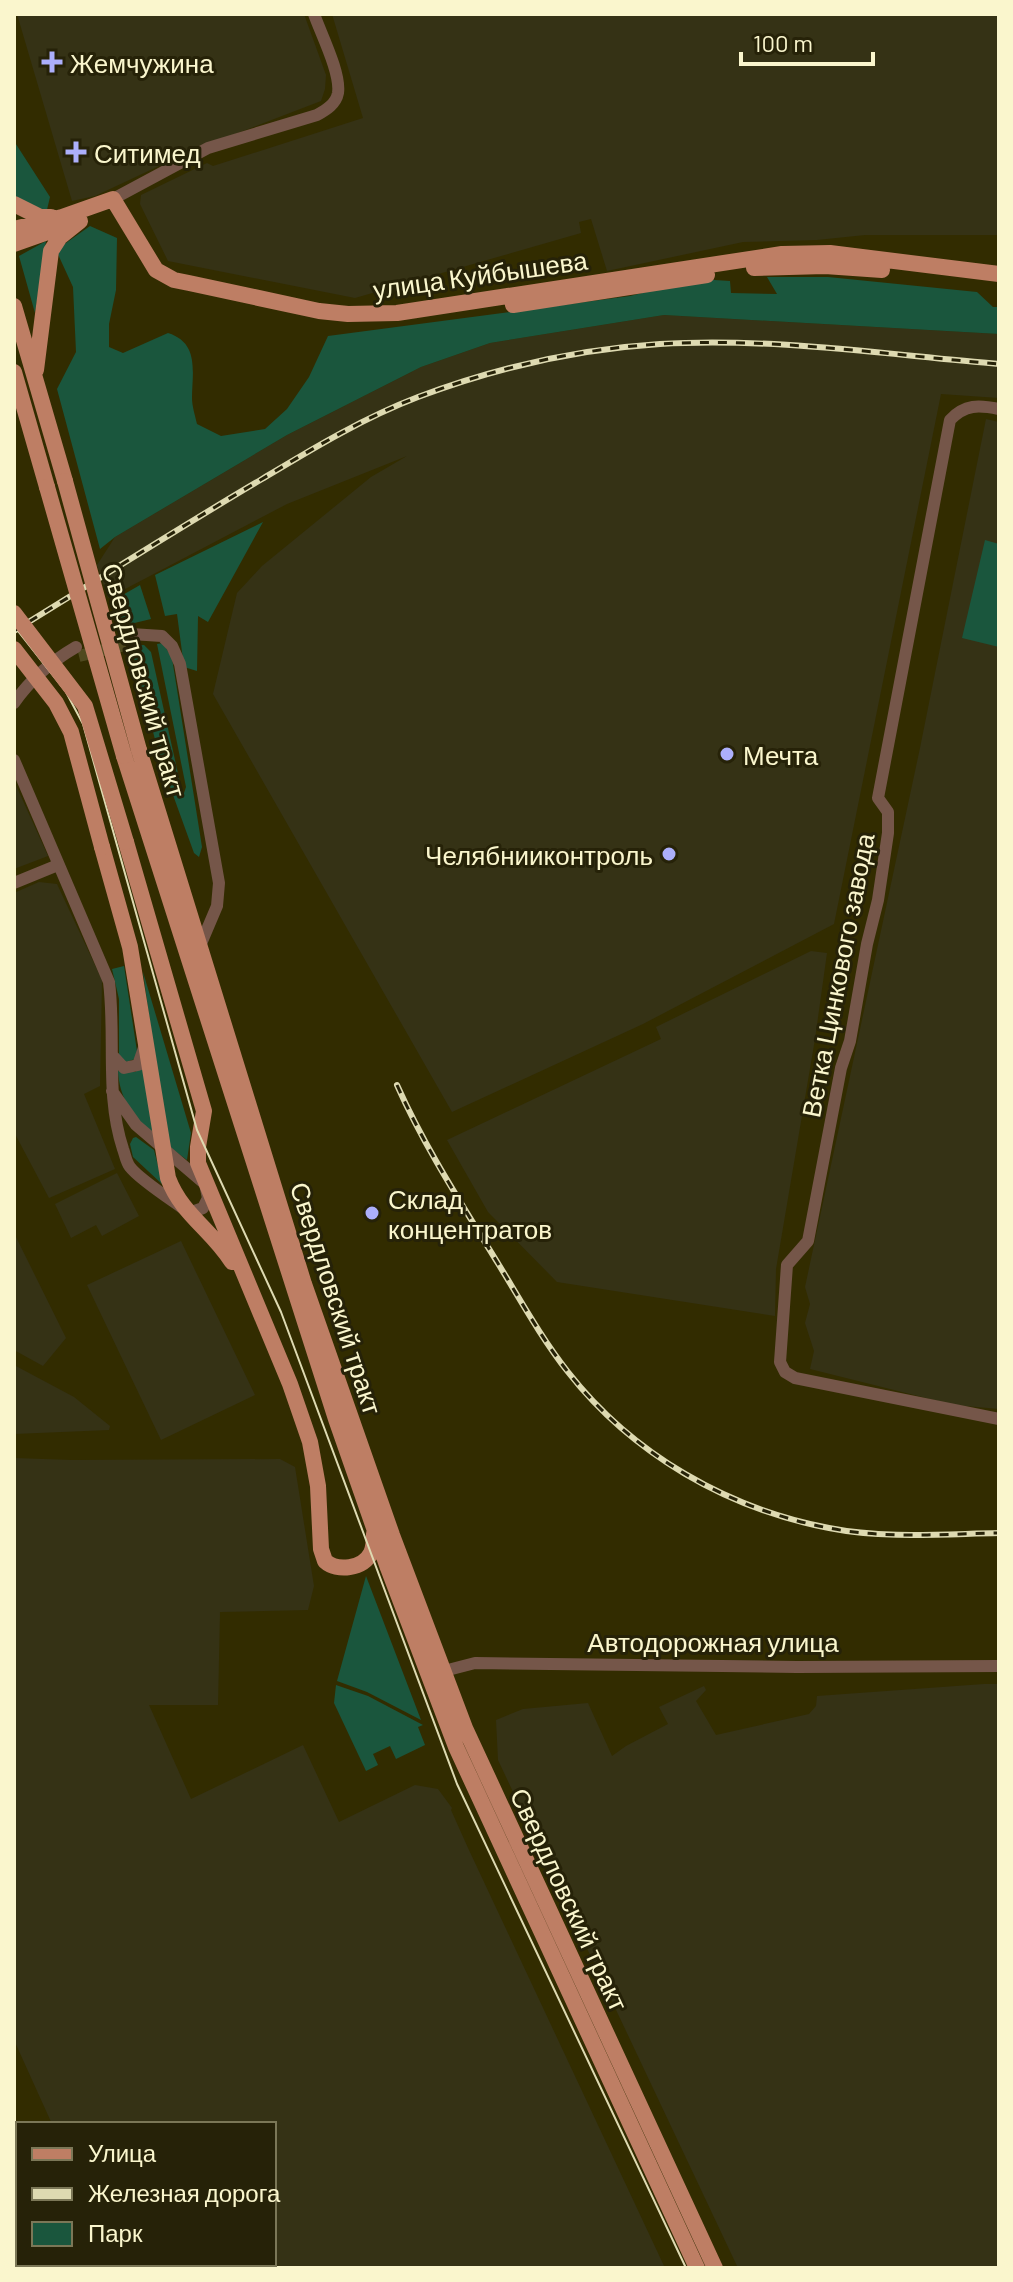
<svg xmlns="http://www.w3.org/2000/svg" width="1013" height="2282" font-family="Barlow,sans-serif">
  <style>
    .built { fill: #353215 }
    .green { fill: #1a563d }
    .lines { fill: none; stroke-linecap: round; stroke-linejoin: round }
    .minor-tunnel { stroke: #504a1f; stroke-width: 12; stroke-dasharray: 12 6; stroke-linecap: butt }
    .minor { stroke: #755649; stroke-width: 12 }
    .major { stroke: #be7e64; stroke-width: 16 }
    .tram { stroke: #dedab1; stroke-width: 2 }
    .rail-casing { stroke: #dedab1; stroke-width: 6 }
    .rail { stroke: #262208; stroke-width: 3; stroke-dasharray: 9; stroke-linecap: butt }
    .major-bridge { stroke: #be7e64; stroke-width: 16 }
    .poi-dot { fill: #acaffb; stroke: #262208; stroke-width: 3 }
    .labels { text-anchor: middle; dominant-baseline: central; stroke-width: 6; stroke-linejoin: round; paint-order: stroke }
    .poi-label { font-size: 26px; fill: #faf6cd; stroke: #262208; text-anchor: start }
    .street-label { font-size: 26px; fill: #faf6cd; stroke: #262208 }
  </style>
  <rect width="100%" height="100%" fill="#322c00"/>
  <!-- built -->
  <path class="built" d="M17 14H304L326 75 325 89 321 101 191 151 95 196 72 201Z
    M332 14H999V235H865L817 240 743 242 607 271 591 219 579 222 581 233 355 298 168 261 140 204 141 195 207 163 213 166 363 118Z
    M664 315 999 334V398L941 394 834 924 643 1024 452 1112 213 694 237 593 262 566 371 477 407 456 287 504 108 598 97 565 115 537 287 435 421 367 490 343Z
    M986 419 999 422V1409L954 1405 810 1369 814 1351 805 1323 810 1304 805 1287 920 748Z
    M14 781 48 856 14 869Z
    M39 882 57 884 102 980 100 1086 84 1094 115 1169 49 1198 14 1132V893Z
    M811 951 827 953 815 1039 776 1269 775 1316 557 1282 488 1212 447 1140 661 1039 656 1027Z
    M117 1173 139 1216 102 1236 96 1225 71 1238 55 1204Z
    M14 1233 66 1338 43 1366 14 1350Z
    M181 1241 255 1395 161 1440 87 1285Z
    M14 1365 74 1397 110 1426 109 1430 14 1434Z
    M14 1458 72 1460 280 1459 295 1467 314 1586 308 1610 220 1612 218 1705H149L191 1799 303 1745 339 1822 415 1785 438 1789 452 1808 451 1810 468 1848 665 2268H117L115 2264H274V2124H52L14 2040Z
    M984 1684H999V2268H738L498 1760 496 1720 523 1709 588 1703 612 1756 626 1746 668 1724 659 1707 704 1686 706 1690 696 1701 716 1735 809 1714 816 1706 817 1696Z"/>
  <!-- green -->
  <path class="green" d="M14 141 50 197 46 214 14 197Z
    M90 226 117 238 116 290 109 324V347L123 353 168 333C200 343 192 373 192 398 192 406 195 415 197 424L221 436 265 429 287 409 309 377 328 336 630 296 699 279 730 281 731 293 777 294 767 277H828L977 292 993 307H999V334L664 315 490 343 421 367 287 435 115 537 100 549 57 389 76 352 73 287 56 250Z
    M46 241 35 313 19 256Z
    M263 522 208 622 198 616 197 671 184 667 177 614 165 616 155 575Z
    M985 540 999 544V647L962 638Z
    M140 585 151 619 122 626 114 600Z
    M163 643 172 658 202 847 199 857 194 853 160 759 131 646 144 645 151 652 183 796 186 787 157 644Z
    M124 966 137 1051 135 1059 126 1062 119 1056V999L112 969Z
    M143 972 191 1133 187 1160 167 1145Z
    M143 1065 153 1133C133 1118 119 1097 118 1071L135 1072Z
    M136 1137 154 1150 163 1185 133 1157 130 1144 133 1138Z
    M366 1576 421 1720 367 1692 337 1681Z
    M336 1685 368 1696 423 1725 418 1727 425 1745 396 1759 390 1746 373 1754 378 1765 366 1771 334 1703Z"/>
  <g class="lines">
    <!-- minor-tunnel -->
    <path class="minor-tunnel" d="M84 645 131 634
      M79 656 133 643"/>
    <!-- minor -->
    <path class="minor" d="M113 199 208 148 317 115C326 110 336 104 338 93 341 73 321 34 314 14
      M999 409C979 405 965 404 950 420L878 798 888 812V833L878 900 867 944 850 1041 841 1068 808 1241 787 1265 780 1362 785 1372 795 1378 999 1419
      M131 634 162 636 172 646 180 664 219 883 217 906 200 946
      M14 703C30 680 52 661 76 647
      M14 760 109 982C116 1038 105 1095 123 1149 125 1154 126 1162 130 1167 139 1179 170 1199 184 1209L192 1212 203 1208 208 1198 205 1184 136 1125 112 1091
      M14 883 58 865
      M112 1055 124 1068 138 1065 145 1045
      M444 1671 475 1663 797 1667 999 1666"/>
    <!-- major -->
    <path class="major" d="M14 204 40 217H51
      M14 229 62 217 113 199 156 270 174 280 189 283 319 311 348 314 397 313 782 254 830 253 999 274
      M14 244 62 227
      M754 268 825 266 882 270
      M513 305 707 275
      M14 306 65 481
      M36 370 51 251 60 237 80 221
      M14 372 47 487
      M139 750 304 1284 392 1535 465 1728 715 2268
      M124 756 336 1419 388 1568 456 1747 697 2268
      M126 842 204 1111 198 1147V1163L290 1384 310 1442 318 1486 321 1549 325 1561C337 1572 363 1569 371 1553 374 1547 374 1541 374 1534
      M102 847 130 947 168 1178C182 1215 211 1229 232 1262"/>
    <!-- tram -->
    <path class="tram" d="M14 626 66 692 83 724 197 1130 281 1312 457 1784 686 2268"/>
    <!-- rail casing -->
    <g class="rail-casing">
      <path id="rail" d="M14 631C97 580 179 528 262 479 312 449 363 418 418 397 495 368 577 349 660 344 770 337 889 355 999 364
        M397 1085C425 1148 463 1206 499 1265 521 1301 542 1339 568 1372 632 1454 728 1509 829 1528 884 1539 943 1534 999 1533"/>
    </g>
    <!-- rail -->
    <use href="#rail" class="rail"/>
    <!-- major-bridge -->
    <path class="major-bridge" d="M65 481 139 750
      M47 487 124 756
      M14 613 85 706 126 842
      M14 649 56 703 71 732 102 847"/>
  </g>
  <!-- markers -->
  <g class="poi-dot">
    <path d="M48 50h8v8h8v8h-8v8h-8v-8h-8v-8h8z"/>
    <path d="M72 140h8v8h8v8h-8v8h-8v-8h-8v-8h8z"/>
    <circle cx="727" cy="754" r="8"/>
    <circle cx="669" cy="854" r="8"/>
    <circle cx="372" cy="1213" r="8"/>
  </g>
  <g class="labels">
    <!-- poi labels -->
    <g class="poi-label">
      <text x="70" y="62">Жемчужина</text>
      <text x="94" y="152">Ситимед</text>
      <text x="743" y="754">Мечта</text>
      <text x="653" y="854" text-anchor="end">Челябнииконтроль</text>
      <text x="388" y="1198">Склад<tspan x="388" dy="30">концентратов</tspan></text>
    </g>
    <!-- street labels -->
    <g class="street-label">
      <text transform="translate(480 274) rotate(-8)">улица Куйбышева</text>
      <text transform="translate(145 680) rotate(74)">Свердловский тракт</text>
      <text transform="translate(837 975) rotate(-79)">Ветка Цинкового завода</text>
      <text transform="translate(337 1298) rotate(72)">Свердловский тракт</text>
      <text x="713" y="1641">Автодорожная улица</text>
      <text transform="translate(570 1899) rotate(65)">Свердловский тракт</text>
    </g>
  </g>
  <!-- border -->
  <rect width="1013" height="2282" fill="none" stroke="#faf6cd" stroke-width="32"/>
  <!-- legend -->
  <rect x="16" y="2122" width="260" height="144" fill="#262208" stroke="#7b7757" stroke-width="2"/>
  <rect x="32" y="2148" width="40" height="12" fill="#be7e64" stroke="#7b7757" stroke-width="2"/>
  <text x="88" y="2162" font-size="24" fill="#faf6cd">Улица</text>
  <rect x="32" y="2188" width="40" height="12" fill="#dedab1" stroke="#7b7757" stroke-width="2"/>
  <text x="88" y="2202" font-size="24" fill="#faf6cd">Железная дорога</text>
  <rect x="32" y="2222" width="40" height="24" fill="#1a563d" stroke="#7b7757" stroke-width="2"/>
  <text x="88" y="2242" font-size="24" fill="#faf6cd">Парк</text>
  <!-- scale -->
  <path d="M741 52v12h132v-12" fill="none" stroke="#faf6cd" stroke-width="4"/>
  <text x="753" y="52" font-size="24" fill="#faf6cd" stroke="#262208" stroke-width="6" paint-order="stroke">100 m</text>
</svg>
